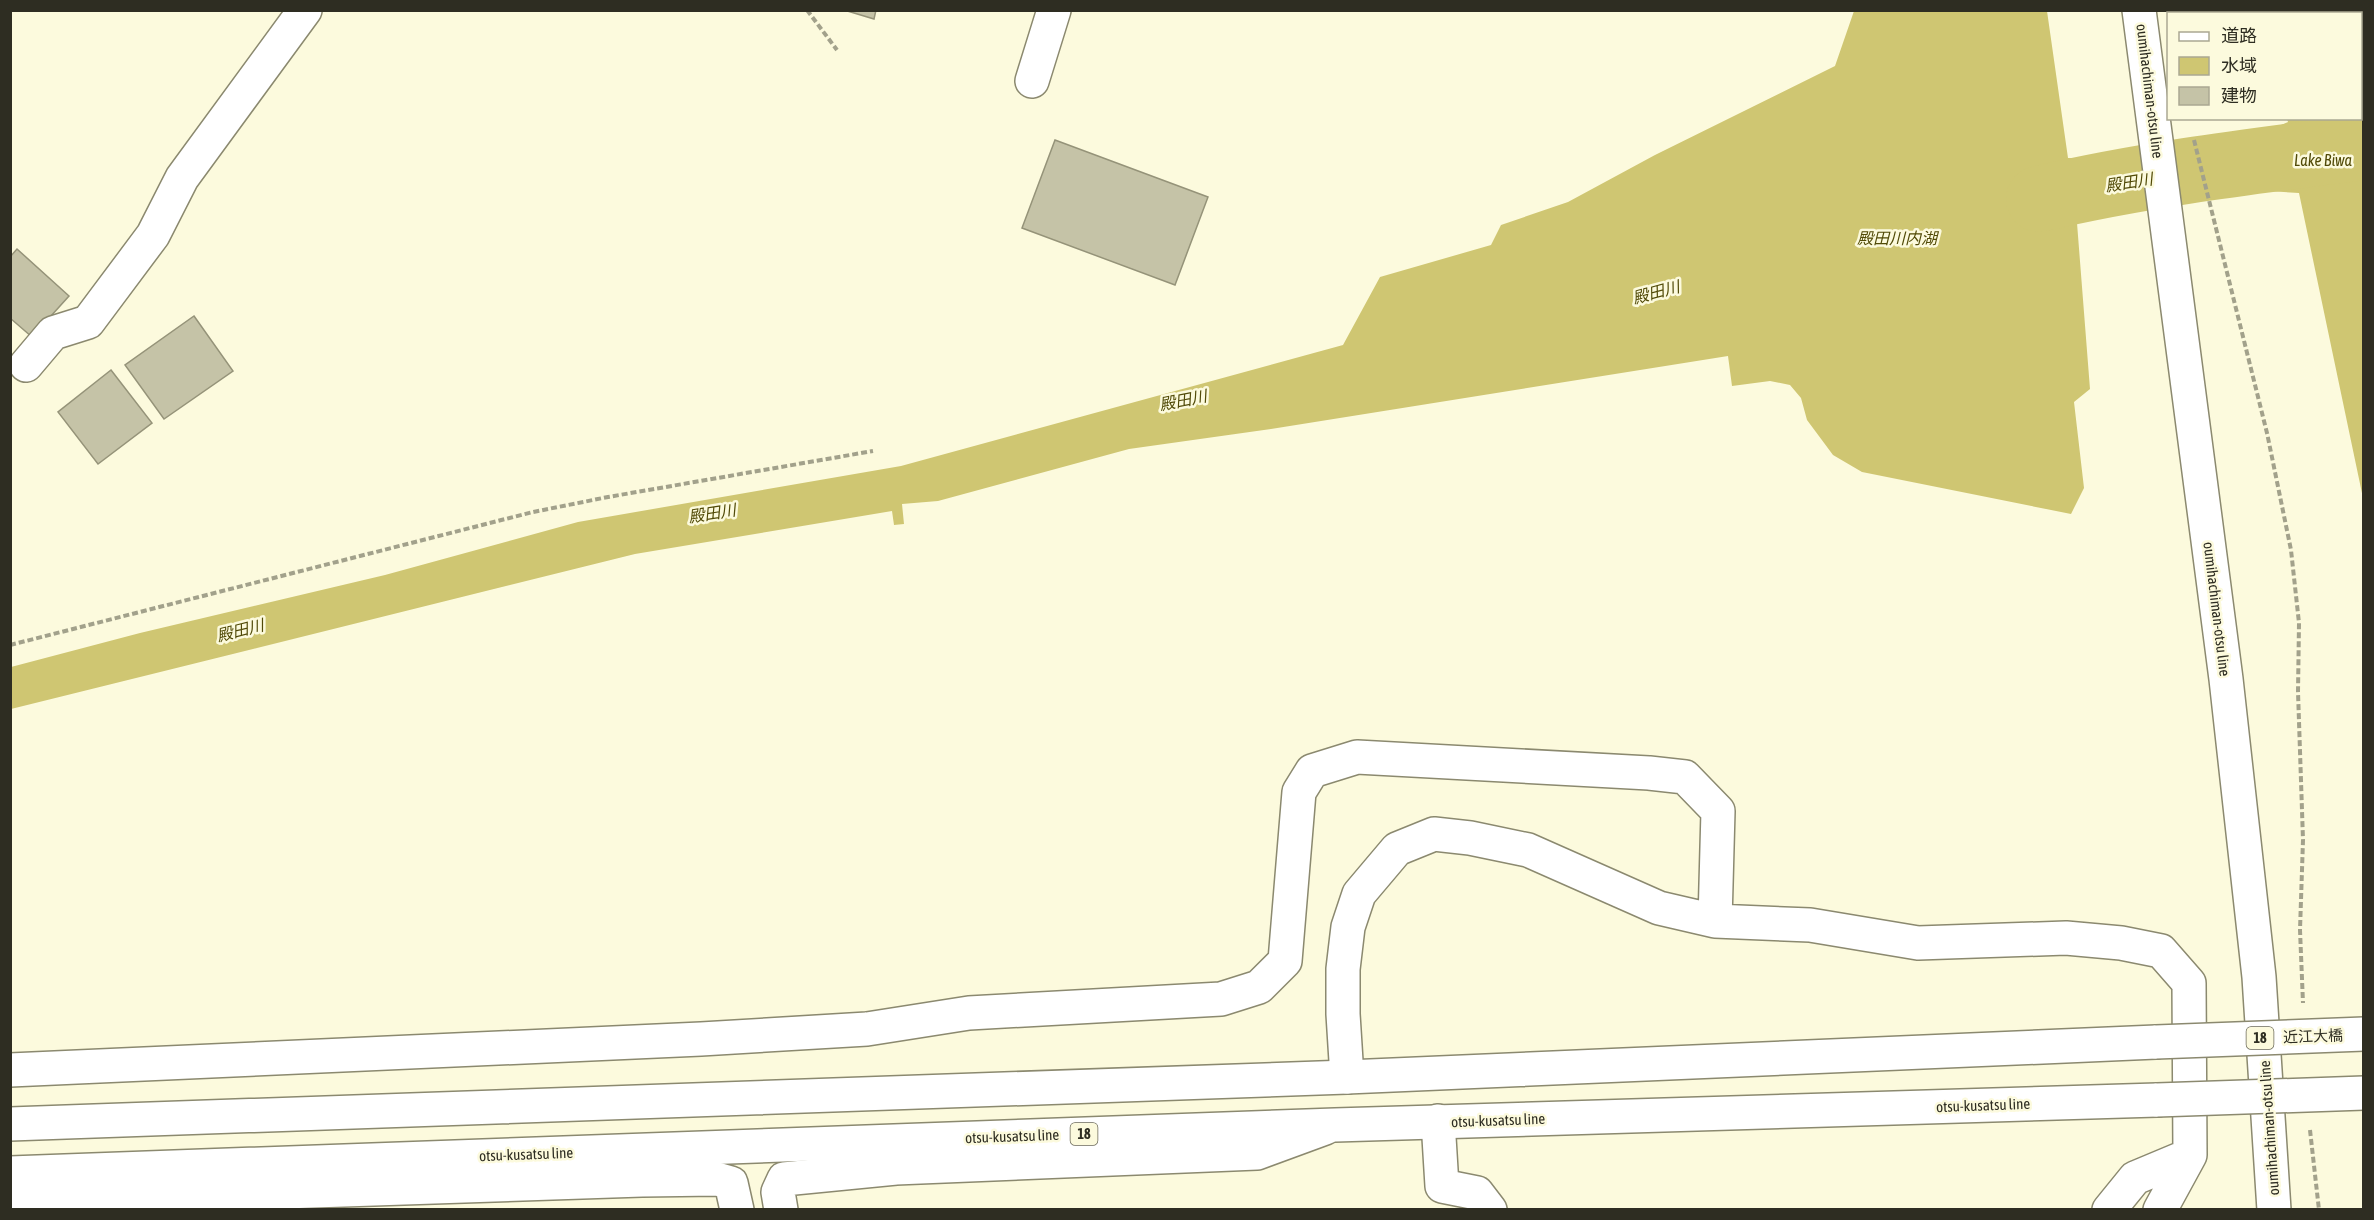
<svg xmlns="http://www.w3.org/2000/svg" width="2374" height="1220" font-family="'Asap Condensed','Noto Sans JP',sans-serif">
  <style>
    .water { fill: #cfc672 }
    .lines { fill: none; stroke-linecap: round; stroke-linejoin: round }
    .river { stroke: #cfc672; stroke-width: 66 }
    .building { fill: #c5c3a7; stroke: #959379; stroke-width: 1.5 }
    .minor-casing { stroke: #8b896f; stroke-width: 36 }
    .major-casing { stroke: #8b896f; stroke-width: 36 }
    .path { stroke: #a2a18b; stroke-width: 4; stroke-dasharray: 6 3; stroke-linecap: butt }
    .minor { stroke: #fff; stroke-width: 33 }
    .major { stroke: #fff; stroke-width: 33 }
    .major-bridge-casing { stroke: #8b896f; stroke-width: 36; stroke-linecap: butt }
    .major-bridge { stroke: #fff; stroke-width: 33 }
    .labels { text-anchor: middle; dominant-baseline: central; stroke-width: 5; stroke-linejoin: round; paint-order: stroke }
    .shield { fill: #fcfadd; stroke: #6c6a5a; stroke-width: 1.5 }
    .shield-label { font-size: 14px; font-weight: bold; fill: #2e2d22 }
    .street-label { font-size: 15px; fill: #2e2d22; stroke: #fcfadd }
    .water-label { font-size: 16px; font-style: italic; fill: #514a07; stroke: #fcfadd }
  </style>
  <rect width="100%" height="100%" fill="#fcfadd"/>
  <!-- water -->
  <path class="water" d="M1854 11H2047L2068 158 2126 159 2131 204 2077 223 2090 389 2074 402 2084 488 2071 514 1862 472 1833 455 1807 420 1801 398 1790 385 1770 381 1732 386 1728 356 1271 429 1129 449 938 501 902 504 904 524 894 525 892 511 635 554 11 709V667L140 633 385 575 578 522 901 466 1343 345 1380 277 1491 245 1501 225 1568 202 1655 155 1835 66Z
    M2258 11H2363V498L2299 193 2250 190 2247 140 2288 122 2287 119 2360 118V14H2259Z"/>
  <g class="lines">
    <!-- river -->
    <path class="river" d="M2039 199C2145 174 2255 161 2364 147"/>
  </g>
  <!-- building -->
  <path class="building" d="M844 10H876L874 19Z
    M1055 140 1208 197 1175 285 1022 228Z
    M17 249 69 296 32 337 10 318V257Z
    M194 316 233 371 164 419 125 365Z
    M111 370 152 423 98 464 58 412Z"/>
  <g class="lines">
    <!-- minor casing -->
    <g class="minor-casing">
      <path id="minor" d="M1032 81 1054 10
        M26 365 53 333 88 322 153 235 182 178 305 10
        M10 1070 701 1039 867 1029 969 1013 1221 999 1259 987 1285 961 1299 792 1312 771 1357 757 1649 773 1685 777 1718 811 1715 921
        M1347 1077 1343 1014V969L1348 927 1359 894 1397 849 1434 834 1470 838 1528 850 1659 908 1715 921 1810 925 1918 943 2066 938 2121 943 2161 951 2189 983 2190 1155 2160 1210
        M1438 1121 1442 1186 1477 1193 1490 1210
        M10 1201 642 1180 717 1179 731 1183 737 1210
        M781 1210 778 1192 784 1179 896 1168 1257 1153 1325 1128
        M2109 1210 2135 1178 2190 1155"/>
    </g>
    <!-- major casing -->
    <g class="major-casing">
      <path id="major" d="M2139 10 2226 679 2259 977 2274 1210
        M10 1124 1347 1077 2156 1042
        M10 1173 1335 1125 2157 1100"/>
    </g>
    <!-- path -->
    <path class="path" d="M807 10 837 50
      M2194 140 2267 433 2291 550 2299 623 2298 692 2303 840 2300 930 2303 1003
      M10 645 533 512 608 497 873 451
      M2310 1130 2319 1210"/>
    <!-- minor -->
    <use href="#minor" class="minor"/>
    <!-- major -->
    <use href="#major" class="major"/>
    <!-- major-bridge casing -->
    <g class="major-bridge-casing">
      <path id="major-bridge" d="M2156 1042 2364 1034
        M2157 1100 2364 1093"/>
    </g>
    <!-- major-bridge -->
    <use href="#major-bridge" class="major-bridge"/>
  </g>
  <g class="labels">
    <!-- shield labels -->
    <g class="shield">
      <rect x="2246.5" y="1027" width="27" height="22" rx="4.5"/>
      <rect x="1070.5" y="1123" width="27" height="22" rx="4.5"/>
    </g>
    <g class="shield-label">
      <text x="2260" y="1038">18</text>
      <text x="1084" y="1134">18</text>
    </g>
    <!-- street labels -->
    <g class="street-label">
      <text transform="translate(2150 91) rotate(83)">oumihachiman-otsu line</text>
      <text transform="translate(2217 609) rotate(83)">oumihachiman-otsu line</text>
      <text transform="translate(2313 1036) rotate(-2)">近江大橋</text>
      <text transform="translate(1983 1105) rotate(-2)">otsu-kusatsu line</text>
      <text transform="translate(1498 1120) rotate(-2)">otsu-kusatsu line</text>
      <text transform="translate(2269 1128) rotate(-94)">oumihachiman-otsu line</text>
      <text transform="translate(1012 1136) rotate(-2)">otsu-kusatsu line</text>
      <text transform="translate(526 1154) rotate(-2)">otsu-kusatsu line</text>
    </g>
    <!-- water labels -->
    <g class="water-label">
      <text x="2323" y="160">Lake Biwa</text>
      <text transform="translate(2129 182) rotate(-9)">殿田川</text>
      <text x="1897" y="238">殿田川内湖</text>
      <text transform="translate(1656 292) rotate(-15)">殿田川</text>
      <text transform="translate(1183 400) rotate(-11)">殿田川</text>
      <text transform="translate(712 513) rotate(-9)">殿田川</text>
      <text transform="translate(240 630) rotate(-14)">殿田川</text>
    </g>
  </g>
  <!-- border -->
  <rect width="2374" height="1220" fill="none" stroke="#2e2d22" stroke-width="24"/>
  <!-- legend -->
  <rect x="2167" y="12" width="195" height="108" fill="#fcfadd" stroke="#aaa892" stroke-width="1.5"/>
  <rect x="2179" y="32" width="30" height="9" fill="#ffffff" stroke="#aaa892" stroke-width="1.5"/>
  <text x="2221" y="42" font-size="18" fill="#2e2d22">道路</text>
  <rect x="2179" y="57" width="30" height="18" fill="#cfc672" stroke="#aaa892" stroke-width="1.5"/>
  <text x="2221" y="72" font-size="18" fill="#2e2d22">水域</text>
  <rect x="2179" y="87" width="30" height="18" fill="#c5c3a7" stroke="#aaa892" stroke-width="1.5"/>
  <text x="2221" y="102" font-size="18" fill="#2e2d22">建物</text>
</svg>
